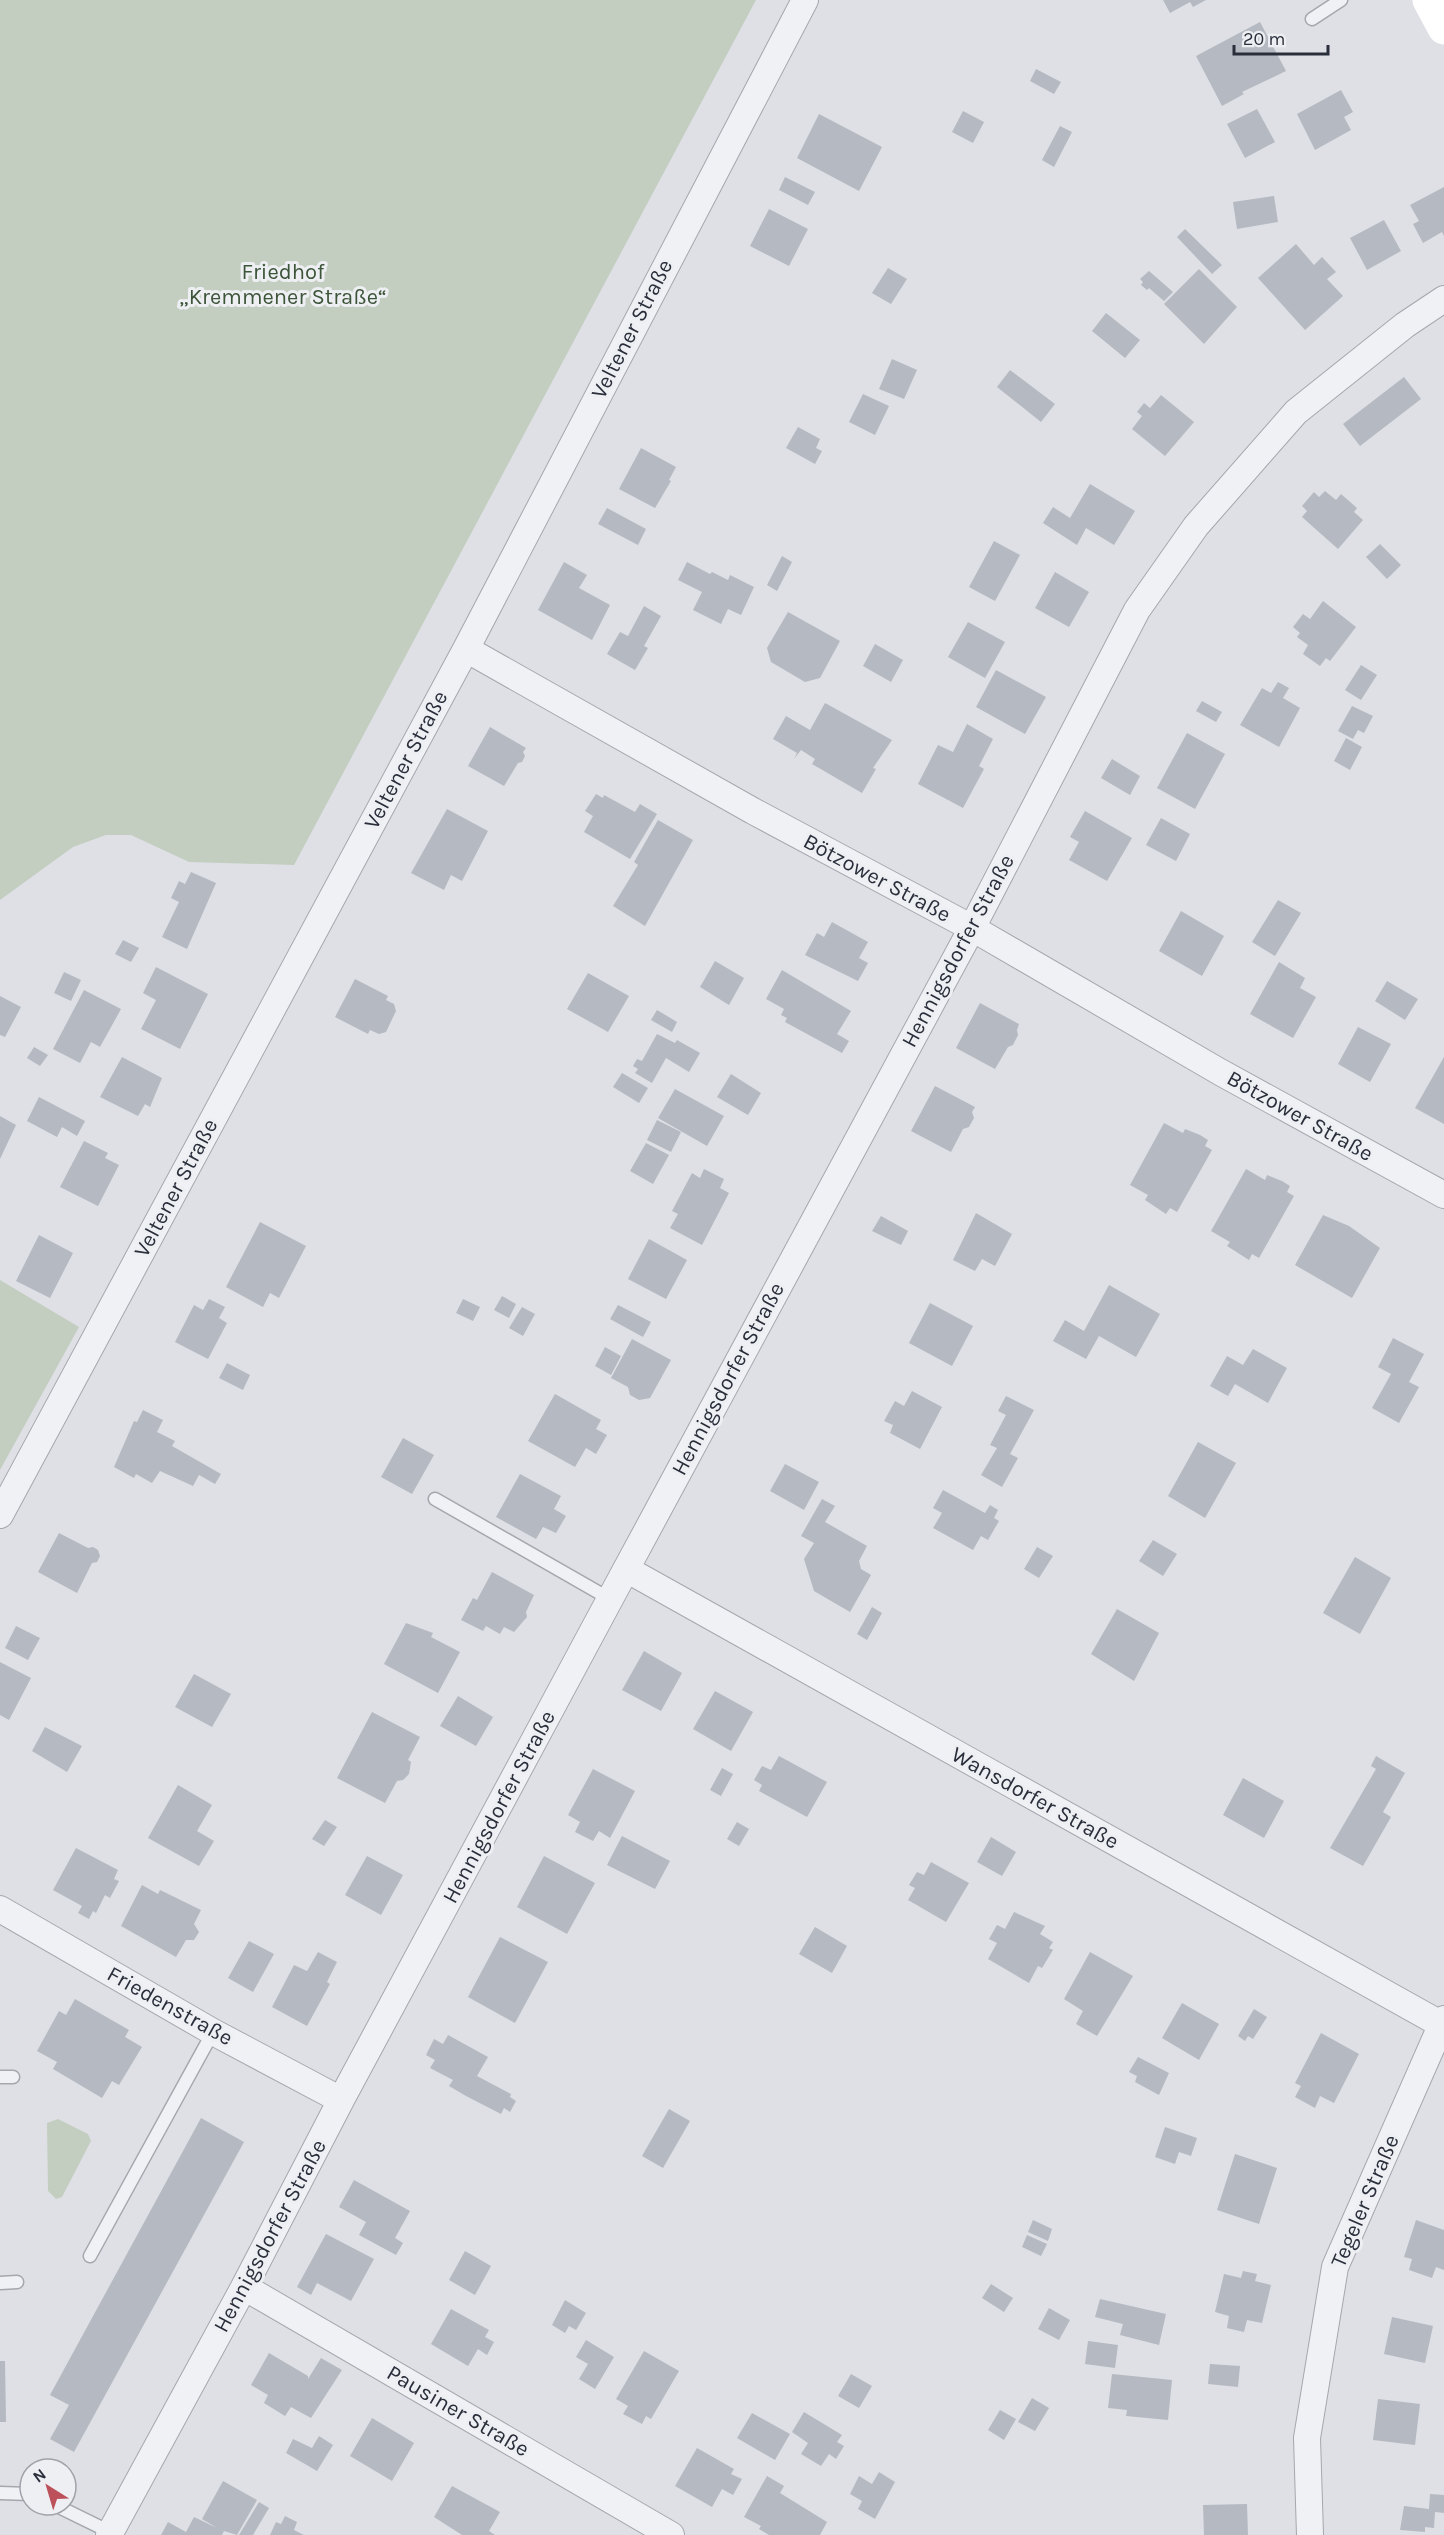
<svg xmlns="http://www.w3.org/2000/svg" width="1444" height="2535" font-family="Karla,sans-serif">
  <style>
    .green { fill: #c3cec0 }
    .building { fill: #b5b9c1 }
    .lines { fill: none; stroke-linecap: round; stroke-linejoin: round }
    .lane-casing { stroke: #a4a7ae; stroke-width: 15 }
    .street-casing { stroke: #a4a7ae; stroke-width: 28 }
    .lane { stroke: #f0f1f4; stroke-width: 12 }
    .street { stroke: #f0f1f4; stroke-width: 26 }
    .secondary { stroke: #fff; stroke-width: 33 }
    .labels { text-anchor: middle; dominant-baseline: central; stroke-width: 6; stroke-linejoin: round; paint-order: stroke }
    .park-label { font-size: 22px; fill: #3c5438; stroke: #edeff3 }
    .street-label { font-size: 22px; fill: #292e3a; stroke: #edeff3 }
  </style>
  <rect width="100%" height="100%" fill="#dee0e5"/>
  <!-- green -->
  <path class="green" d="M0 0H756L294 865 189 862 131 835H106L73 847 0 900Z
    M0 1280 79 1327 0 1470Z
    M58 2119 88 2134 91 2141 62 2197 56 2199 48 2191 47 2123Z"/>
  <!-- building -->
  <path class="building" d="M1163 0H1206L1193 7 1190 2 1170 13Z
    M1260 22 1286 71 1242 92 1244 94 1222 106 1196 56Z
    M1036 69 1061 82 1054 94 1030 81Z
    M1341 90 1353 112 1344 117 1351 130 1315 150 1297 114Z
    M1257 109 1275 142 1245 158 1227 124Z
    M963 111 984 122 973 143 952 132Z
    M819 114 882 147 859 191 797 158Z
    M1060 126 1072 132 1054 167 1042 160Z
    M785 177 815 192 808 205 779 190Z
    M1444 187V236L1442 232 1423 243 1413 224 1419 221 1410 205Z
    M1274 196 1278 222 1237 229 1233 202Z
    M769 209 808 229 789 266 750 246Z
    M1384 220 1401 251 1367 270 1350 238Z
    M1185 229 1222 265 1212 274 1177 237Z
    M1296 244 1314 265 1322 257 1336 272 1327 279 1343 296 1305 330 1258 278Z
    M888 268 907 279 891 304 872 293Z
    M1199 269 1237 307 1204 344 1164 304Z
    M1149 271 1173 292 1164 301 1149 288 1147 290 1141 285 1143 282 1140 279Z
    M1106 313 1140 340 1125 358 1092 331Z
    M892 359 917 370 904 399 879 389Z
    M1010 370 1055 404 1041 422 997 387Z
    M1404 377 1421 399 1360 446 1343 424Z
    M863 394 889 406 875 435 849 422Z
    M1161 395 1194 422 1165 456 1132 429 1142 416 1137 412 1144 403 1150 408Z
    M798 427 820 439 816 448 822 451 815 464 786 448Z
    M641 448 676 467 669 480 671 481 655 508 619 489Z
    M1090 484 1135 511 1114 545 1086 528 1077 545 1043 523 1053 507 1070 518Z
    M1325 491 1336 500 1341 494 1357 508 1354 512 1363 520 1338 549 1302 517 1307 511 1302 506 1314 492 1319 497Z
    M607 508 646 529 638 545 598 524Z
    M994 541 1020 555 995 601 969 587Z
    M1380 544 1401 565 1387 579 1366 557Z
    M782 556 792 562 777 591 767 585Z
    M564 562 587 575 579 588 610 605 592 640 538 610Z
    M687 562 710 574 712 572 728 580 730 575 754 587 741 615 728 609 721 624 693 610 702 592 678 580Z
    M1055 572 1089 592 1069 627 1035 608Z
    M1323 601 1356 627 1330 661 1326 658 1320 666 1303 654 1308 645 1297 637 1300 633 1293 627 1303 614 1310 619Z
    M644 606 661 616 644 646 648 648 635 670 607 654 620 632 628 636Z
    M788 612 840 641 820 678 805 682 771 662 767 648Z
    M968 622 1005 642 985 678 948 657Z
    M875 644 903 660 891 682 863 666Z
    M1361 665 1377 675 1361 700 1345 690Z
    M996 670 1046 697 1025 734 976 707Z
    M1278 682 1289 688 1283 698 1300 708 1279 747 1240 725 1262 688 1271 693Z
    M1202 701 1222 712 1216 722 1196 711Z
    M825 703 892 740 873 768 876 769 862 793 812 764 815 759 801 750 794 759 797 753 773 739 786 716 810 730Z
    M1352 706 1373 716 1364 733 1358 730 1353 739 1338 731Z
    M967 724 993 739 979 766 984 769 963 808 918 784 938 745 953 752Z
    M490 727 526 748 523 752 525 756 522 762 518 763 504 786 468 766Z
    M1187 733 1225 754 1195 809 1157 788Z
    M1346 738 1362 747 1350 770 1334 761Z
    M1112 759 1140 776 1130 795 1101 778Z
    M596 794 603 798 604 795 635 812 640 804 657 814 630 859 584 832 593 816 585 811Z
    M447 809 488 831 462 881 451 875 444 890 411 873Z
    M1085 811 1132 838 1107 881 1069 860 1079 842 1070 837Z
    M1161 818 1190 834 1176 861 1146 845Z
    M658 820 693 840 645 926 613 906 638 865 634 862Z
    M191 872 216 883 187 949 162 937 179 902 171 898 179 881 185 884Z
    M1278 900 1301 913 1275 956 1252 942Z
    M1181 911 1224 936 1202 976 1159 951Z
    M832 922 868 942 859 958 868 963 858 981 805 955 817 933 824 937Z
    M123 940 139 948 131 962 115 954Z
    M715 961 744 978 729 1005 700 987Z
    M1279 962 1305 978 1300 988 1316 997 1293 1038 1250 1014Z
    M156 967 208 994 180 1049 141 1029 156 1000 143 993Z
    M782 970 851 1011 837 1034 849 1041 842 1053 785 1022 787 1018 781 1015 784 1009 766 999Z
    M64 972 81 980 71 1001 54 993Z
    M588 973 629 996 608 1032 567 1009Z
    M355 979 388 996 386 1000 394 1004 396 1011 386 1032 379 1034 370 1030 368 1034 335 1017Z
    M1387 981 1418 999 1405 1020 1375 1001Z
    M84 990 121 1009 100 1047 91 1042 80 1063 53 1049Z
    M0 996 21 1007 5 1037 0 1035Z
    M980 1003 1019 1024 1017 1030 1018 1035 1013 1045 1008 1047 995 1069 956 1048Z
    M657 1010 677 1022 672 1032 651 1020Z
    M1358 1027 1391 1044 1370 1082 1338 1064Z
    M657 1034 675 1043 677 1040 700 1053 689 1072 666 1058 652 1083 635 1073 638 1069 633 1066 637 1059 642 1061Z
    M34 1047 48 1055 40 1066 27 1058Z
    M122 1057 162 1078 150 1107 145 1104 138 1116 100 1097Z
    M1444 1057V1124L1415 1108Z
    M622 1073 648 1088 639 1103 613 1087Z
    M731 1074 761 1093 748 1115 717 1097Z
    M935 1086 975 1107 972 1112 974 1118 969 1127 963 1129 951 1152 911 1131Z
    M675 1089 724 1116 707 1146 658 1118Z
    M39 1097 85 1121 77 1136 62 1127 57 1137 27 1121Z
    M0 1116 16 1125 0 1159Z
    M657 1120 681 1132 671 1152 647 1140Z
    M1164 1123 1183 1133 1185 1129 1200 1135 1208 1140 1205 1146 1212 1150 1177 1212 1170 1208 1166 1214 1145 1200 1148 1195 1130 1185Z
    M84 1141 108 1153 105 1158 119 1165 98 1206 60 1187Z
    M646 1143 669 1155 653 1184 630 1171Z
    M704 1169 724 1179 720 1188 729 1193 702 1245 670 1228 678 1214 672 1211 692 1173 700 1178Z
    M1246 1169 1265 1180 1267 1175 1282 1181 1290 1186 1287 1192 1294 1196 1259 1258 1252 1254 1249 1260 1227 1246 1230 1242 1211 1231Z
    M976 1213 1012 1234 995 1266 982 1259 975 1271 953 1260Z
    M1323 1215 1349 1226 1380 1248 1352 1298 1295 1265Z
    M881 1216 908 1231 901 1245 872 1231Z
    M260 1222 306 1246 279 1298 270 1293 263 1307 226 1287Z
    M39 1235 73 1253 50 1298 16 1281Z
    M649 1239 687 1260 666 1299 628 1279Z
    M1109 1285 1160 1314 1136 1357 1099 1336 1086 1359 1053 1341 1065 1320 1084 1331Z
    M502 1296 516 1304 509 1318 494 1310Z
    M209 1299 225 1307 219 1318 227 1323 208 1359 175 1342 194 1305 203 1310Z
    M463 1299 480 1307 473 1321 456 1313Z
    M930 1303 973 1326 952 1366 909 1343Z
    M618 1305 651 1322 643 1337 610 1319Z
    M522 1307 535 1314 523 1336 509 1328Z
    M1393 1338 1424 1354 1409 1382 1419 1387 1399 1423 1372 1408 1391 1374 1378 1367Z
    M632 1339 671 1360 650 1398 639 1400 630 1395 628 1387 611 1378Z
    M605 1347 621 1356 611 1375 595 1366Z
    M1253 1349 1287 1368 1268 1403 1235 1384 1228 1396 1210 1386 1227 1356 1243 1365Z
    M227 1363 250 1375 243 1390 219 1378Z
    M912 1391 942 1407 920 1449 890 1433 893 1425 884 1421 895 1401 904 1406Z
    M555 1394 601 1420 596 1429 607 1435 596 1454 586 1448 575 1467 528 1441Z
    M1006 1396 1034 1410 1010 1454 1018 1458 1002 1487 981 1475 997 1448 990 1445 1006 1415 998 1411Z
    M143 1410 163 1420 157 1432 175 1441 172 1446 221 1474 215 1484 199 1475 193 1486 160 1471 152 1483 136 1474 134 1478 114 1467 134 1421 137 1422Z
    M403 1438 434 1455 412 1494 381 1477Z
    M1198 1442 1236 1463 1205 1518 1168 1496Z
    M785 1464 819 1482 804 1510 770 1491Z
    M520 1474 561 1496 554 1509 566 1516 556 1533 543 1527 536 1539 496 1517Z
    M943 1490 985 1513 990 1505 998 1510 994 1518 999 1521 988 1540 981 1536 973 1550 933 1528 942 1513 933 1508Z
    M822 1499 835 1506 825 1522 867 1546 859 1561 861 1569 871 1575 850 1612 814 1591 804 1559 814 1543 801 1536Z
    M59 1533 88 1548 93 1547 98 1550 100 1556 97 1562 92 1563 77 1593 38 1572Z
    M1153 1540 1177 1554 1163 1576 1139 1561Z
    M1037 1547 1053 1556 1039 1578 1024 1569Z
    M1355 1557 1391 1578 1360 1634 1323 1613Z
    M492 1572 534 1595 526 1612 527 1617 514 1632 504 1627 500 1634 486 1626 483 1631 461 1620 473 1598 477 1600Z
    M872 1607 882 1613 867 1640 857 1634Z
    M1117 1609 1159 1633 1134 1681 1091 1654Z
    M406 1623 433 1633 431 1637 460 1652 438 1693 384 1664Z
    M16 1626 40 1638 28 1660 5 1648Z
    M644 1651 682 1673 661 1711 622 1690Z
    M0 1662 31 1678 9 1720 0 1715Z
    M194 1674 231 1694 212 1727 175 1707Z
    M715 1691 753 1712 731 1751 693 1729Z
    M458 1696 493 1717 476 1746 440 1726Z
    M372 1712 420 1737 408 1760 411 1762 409 1774 403 1780 397 1781 385 1803 337 1778Z
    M45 1727 82 1746 67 1772 32 1751Z
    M779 1756 827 1782 807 1817 759 1791 762 1785 754 1780 762 1766 771 1770Z
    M1376 1756 1405 1773 1383 1812 1391 1817 1363 1866 1330 1848 1376 1769 1371 1766Z
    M722 1768 733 1774 721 1796 710 1790Z
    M593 1769 635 1791 610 1838 599 1831 593 1841 575 1832 580 1822 568 1815Z
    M1243 1778 1284 1801 1264 1838 1223 1815Z
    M178 1785 212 1805 197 1831 214 1841 199 1866 148 1838Z
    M325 1820 337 1827 324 1846 312 1839Z
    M737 1822 749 1829 739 1846 727 1839Z
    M622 1836 670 1861 655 1889 607 1865Z
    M991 1837 1016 1852 1002 1876 977 1862Z
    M76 1848 118 1870 114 1879 119 1881 110 1898 105 1895 96 1913 93 1911 89 1919 78 1913 82 1906 53 1890Z
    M367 1856 403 1875 381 1915 345 1895Z
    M544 1856 595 1883 567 1934 517 1907Z
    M931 1862 969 1883 946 1922 908 1900 915 1888 909 1885 917 1872 924 1875Z
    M142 1885 158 1894 160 1890 201 1910 194 1924 199 1932 194 1940H186L176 1957 121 1926Z
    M1014 1912 1045 1926 1040 1934 1053 1942 1049 1948 1053 1950 1042 1968 1038 1966 1029 1983 988 1959 997 1943 989 1939 997 1925 1005 1929Z
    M815 1927 847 1946 832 1973 799 1954Z
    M500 1937 548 1962 515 2023 468 1997Z
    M249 1941 274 1954 253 1992 228 1978Z
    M318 1952 337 1962 327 1982 330 1984 307 2026 272 2007 294 1965 307 1971Z
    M1090 1952 1133 1976 1097 2036 1076 2024 1083 2011 1064 1999Z
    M75 1999 129 2030 125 2037 142 2047 119 2085 112 2081 102 2098 53 2069 57 2062 37 2051 59 2011 66 2015Z
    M1182 2003 1219 2024 1199 2060 1162 2038Z
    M1254 2009 1267 2017 1253 2039 1248 2036 1245 2041 1238 2036Z
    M1321 2033 1359 2054 1334 2103 1320 2096 1315 2108 1295 2097 1301 2086 1295 2083Z
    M448 2035 488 2057 477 2076 511 2094 510 2097 516 2101 510 2112 504 2108 501 2114 466 2096 449 2086 453 2080 430 2068 435 2060 426 2055 434 2039 443 2044Z
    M1138 2057 1169 2073 1159 2095 1135 2082 1137 2076 1129 2072Z
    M669 2109 690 2121 663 2168 642 2156Z
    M201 2118 244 2142 74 2452 50 2439 69 2405 50 2395Z
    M1165 2127 1197 2138 1191 2156 1179 2152 1175 2164 1155 2157Z
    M1235 2154 1277 2168 1259 2224 1217 2210Z
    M354 2180 410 2211 395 2238 403 2243 396 2255 359 2235 366 2222 339 2207Z
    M1033 2220 1052 2229 1048 2241 1028 2232Z
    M1416 2220 1444 2230V2270L1436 2267 1432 2278 1409 2270 1412 2259 1404 2257Z
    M326 2234 374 2259 351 2301 317 2283 311 2295 297 2287Z
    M1027 2235 1047 2244 1041 2256 1022 2247Z
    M465 2251 491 2266 475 2295 449 2280Z
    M1243 2271 1257 2274 1255 2281 1271 2285 1262 2323 1247 2320 1244 2332 1227 2328 1229 2316 1215 2312 1224 2274 1241 2278Z
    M991 2284 1013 2298 1004 2312 982 2298Z
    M1100 2299 1166 2314 1159 2345 1120 2335 1123 2324 1095 2317Z
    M565 2300 586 2313 576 2330 569 2326 565 2333 552 2325Z
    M1049 2308 1070 2320 1059 2340 1038 2329Z
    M451 2309 489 2330 485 2337 494 2342 487 2355 478 2349 468 2366 431 2344Z
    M1392 2317 1433 2326 1425 2363 1384 2354Z
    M586 2340 614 2357 595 2389 579 2379 588 2364 576 2357Z
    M1088 2341 1118 2345 1115 2368 1085 2364Z
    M644 2351 679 2371 651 2419 646 2416 642 2424 623 2414 628 2406 616 2399Z
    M269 2353 308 2376V2379L321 2358 342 2370 311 2418 291 2407 285 2416 264 2403 268 2395 251 2385Z
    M0 2361H5L6 2422H0Z
    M1210 2364 1240 2366 1238 2387 1208 2384Z
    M851 2374 872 2386 859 2408 838 2396Z
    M1112 2374 1172 2380 1168 2420 1126 2416 1127 2410 1108 2408Z
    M1032 2398 1049 2408 1035 2431 1018 2422Z
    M1378 2399 1420 2404 1415 2445 1373 2440Z
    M1000 2410 1016 2419 1004 2440 988 2430Z
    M804 2412 842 2435 837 2442 844 2446 836 2459 829 2454 821 2466 801 2454 808 2443 792 2432Z
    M752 2413 790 2434 775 2460 737 2438Z
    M372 2418 414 2443 392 2481 350 2456Z
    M319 2436 333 2445 317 2471 286 2453 293 2439 312 2448Z
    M697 2448 734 2469 731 2474 742 2479 733 2495 722 2489 712 2507 675 2486Z
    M879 2472 895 2482 875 2519 858 2509 862 2501 850 2494 859 2476 872 2484Z
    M767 2476 784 2486 780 2493 827 2522 820 2535H769L759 2529 761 2526 744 2517Z
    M223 2481 257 2500 237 2535 224 2531 222 2535H161L168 2522 186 2532 194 2517 217 2528 202 2519Z
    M452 2486 500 2512 489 2531 495 2535H462L434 2517Z
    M1430 2494 1444 2495V2513L1435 2512 1434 2528 1425 2527V2532L1400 2530 1404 2506 1429 2509Z
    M259 2502 269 2508 253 2535H239Z
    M1247 2504 1248 2535H1204L1203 2505Z
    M285 2516 297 2522 294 2530 304 2535H270L276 2522 281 2524Z"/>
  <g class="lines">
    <!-- lane casing -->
    <g class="lane-casing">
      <path id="lane" d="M1312 19 1341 0
        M435 1499 610 1599
        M0 2077H13
        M90 2256 213 2032
        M0 2283 17 2282
        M0 2493 30 2494
        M55 2505 110 2532"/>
    </g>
    <!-- street casing -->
    <g class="street-casing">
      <path id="street" d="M466 649 753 811 972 928 1220 1072 1444 1195
        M0 1515 466 649 805 0
        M626 1569 1444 2026
        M0 1909 213 2032 341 2100
        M244 2287 671 2535
        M109 2535 244 2287 341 2100 610 1599 972 928 1137 610 1196 526 1296 412 1405 325 1444 299
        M1310 2535 1307 2438 1335 2267 1444 2019"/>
    </g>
    <!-- lane -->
    <use href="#lane" class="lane"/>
    <!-- street -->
    <use href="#street" class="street"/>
    <!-- secondary -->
    <path class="secondary" d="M1429 0 1444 28"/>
  </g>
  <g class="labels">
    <!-- park labels -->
    <g class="park-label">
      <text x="283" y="272">Friedhof<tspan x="283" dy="25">„Kremmener Straße“</tspan></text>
    </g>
    <!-- street labels -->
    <g class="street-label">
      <text transform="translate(632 329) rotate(-63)">Veltener Straße</text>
      <text transform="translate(406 760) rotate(-62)">Veltener Straße</text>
      <text transform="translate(877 878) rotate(28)">Bötzower Straße</text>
      <text transform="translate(958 951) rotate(-62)">Hennigsdorfer Straße</text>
      <text transform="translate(1300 1116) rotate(29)">Bötzower Straße</text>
      <text transform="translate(176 1188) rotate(-62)">Veltener Straße</text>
      <text transform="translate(728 1379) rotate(-62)">Hennigsdorfer Straße</text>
      <text transform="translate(1035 1798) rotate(29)">Wansdorfer Straße</text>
      <text transform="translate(499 1807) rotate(-62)">Hennigsdorfer Straße</text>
      <text transform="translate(170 2006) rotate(29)">Friedenstraße</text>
      <text transform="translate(1365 2201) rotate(-67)">Tegeler Straße</text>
      <text transform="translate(270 2236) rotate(-62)">Hennigsdorfer Straße</text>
      <text transform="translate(458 2411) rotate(30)">Pausiner Straße</text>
    </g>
  </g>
  <!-- north arrow -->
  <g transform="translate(48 2487) rotate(323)"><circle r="28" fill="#edeff3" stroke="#9fa2a9" stroke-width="1.5"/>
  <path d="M0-4.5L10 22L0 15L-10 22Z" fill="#bc505b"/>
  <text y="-9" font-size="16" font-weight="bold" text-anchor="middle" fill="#292e3a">N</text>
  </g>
  <!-- scale -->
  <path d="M1234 45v9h94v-9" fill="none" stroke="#292e3a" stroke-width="3"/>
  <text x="1243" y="45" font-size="18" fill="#292e3a" stroke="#edeff3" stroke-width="4.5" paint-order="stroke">20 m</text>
</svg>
